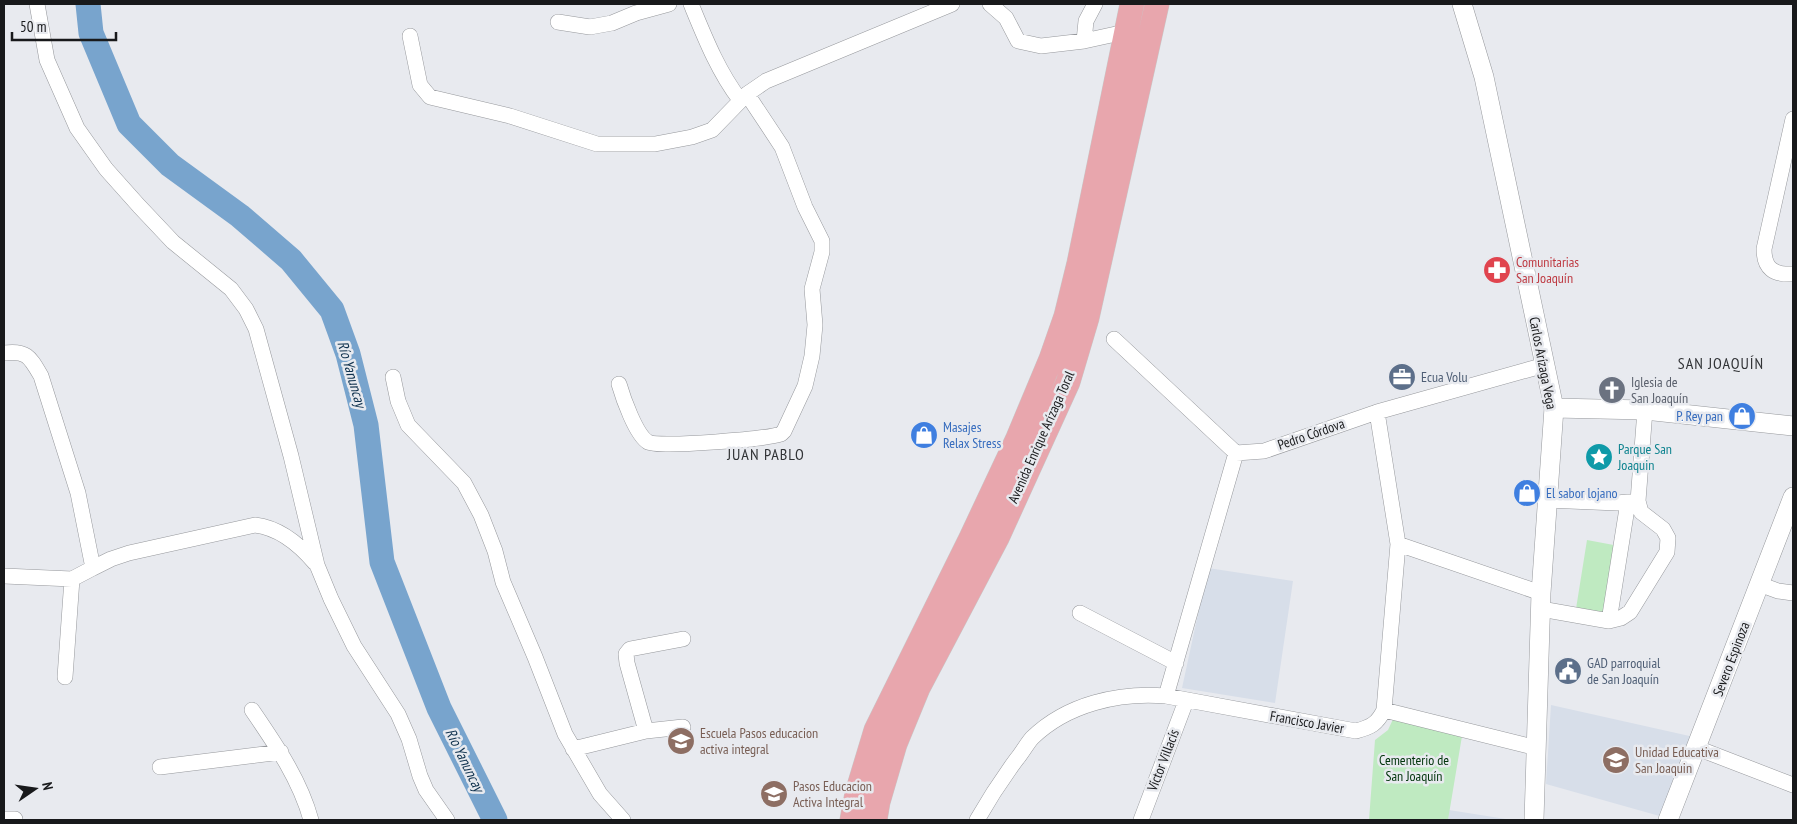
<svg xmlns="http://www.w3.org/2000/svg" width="1797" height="824" font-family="'PT Sans Narrow',sans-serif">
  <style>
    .built { fill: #d7dee9 }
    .green { fill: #bfeac1 }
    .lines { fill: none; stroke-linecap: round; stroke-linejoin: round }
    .river { stroke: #78a4cd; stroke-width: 25 }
    .minor-casing { stroke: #96989c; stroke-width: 16 }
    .tertiary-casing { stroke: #96989c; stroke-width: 20 }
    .primary-casing { stroke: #c8c8c8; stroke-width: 25 }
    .minor { stroke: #fff; stroke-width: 15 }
    .tertiary { stroke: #fff; stroke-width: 19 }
    .primary { stroke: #e8a6ad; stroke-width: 24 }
    .labels { text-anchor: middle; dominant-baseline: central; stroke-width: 5; stroke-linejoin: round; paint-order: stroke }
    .health-label { font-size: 14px; fill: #be3a42; stroke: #e8eaef; text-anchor: start }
    .street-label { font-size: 14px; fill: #18191b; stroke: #e8eaef }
    .service-label { font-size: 14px; fill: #4e5e75; stroke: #e8eaef; text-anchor: start }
    .worship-label { font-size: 14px; fill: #5b616d; stroke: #e8eaef; text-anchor: start }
    .shop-label { font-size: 14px; fill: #366cbe; stroke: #e8eaef; text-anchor: start }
    .culture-label { font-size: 14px; fill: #0d838f; stroke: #e8eaef; text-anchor: start }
    .education-label { font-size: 14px; fill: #785e54; stroke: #e8eaef; text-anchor: start }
    .park-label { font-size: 14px; fill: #01340b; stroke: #e8eaef }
    .water-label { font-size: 15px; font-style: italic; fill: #10324e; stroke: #e8eaef }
    .quarter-label { font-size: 16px; letter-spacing: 1px; fill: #313336; stroke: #e8eaef }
  </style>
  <rect width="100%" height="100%" fill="#e8eaef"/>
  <!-- built -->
  <path class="built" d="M1208 568 1293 581 1275 703 1182 688Z
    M1551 705 1694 737 1663 817 1546 784Z
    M1449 810 1512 820H1448Z"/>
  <!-- green -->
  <path class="green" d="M1587 540 1619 546 1610 618 1575 615Z
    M1394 717 1462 736 1448 820H1369L1375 740 1388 730Z"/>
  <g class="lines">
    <!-- river -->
    <path class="river" d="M88 4 91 33 129 124 170 165 240 216 291 260 332 310 348 354 366 425 382 562 439 708 495 820"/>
    <!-- minor casing -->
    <g class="minor-casing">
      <path id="minor" d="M37 4 47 60 77 128 106 169 139 206 173 242 231 289 246 309 256 329 291 456 317 565 331 599 354 646 398 714 409 739 420 776 426 790 447 820
        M691 4C705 38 718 71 740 100
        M990 4 1006 18 1018 41 1041 46 1084 41 1125 32
        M558 22 590 27 612 23 636 13 669 4
        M410 36 420 85 430 97 510 116 597 144H655L692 137 712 130 747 94 766 81 952 4
        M1084 41 1086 21 1095 4
        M1793 119 1764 249C1764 269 1774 275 1793 274
        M1114 339 1236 453 1264 451 1377 412 1545 365
        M4 353C27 350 30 357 41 376L78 493 93 568 72 579 4 576
        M393 377 398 401 408 425 464 483 481 515 495 551 503 582 535 657 565 734 600 794 623 820
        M619 384C623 398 636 435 648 442 658 448 767 439 781 434L784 431 805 386 812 356 815 325 812 289 822 252V241L805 207 782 147 747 94
        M1546 500 1617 503 1638 501 1645 410
        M1398 544 1541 593
        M93 568 111 559 129 553 255 525C280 528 299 544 315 563
        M1759 584 1778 591 1793 593
        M1541 609 1609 621 1628 502
        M1080 613 1176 663
        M1609 621 1621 618 1630 612 1667 552 1668 538 1663 529 1641 512 1638 501
        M65 677 72 579
        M1166 696 1236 453
        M252 710C276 745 300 780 311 820
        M1384 710 1537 748
        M646 731 627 663 626 654 630 649 683 639
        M1697 748 1793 785
        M573 749 646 731 683 727
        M160 767 281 752
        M4 819H15
        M977 820C989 799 1002 779 1016 760 1022 753 1026 745 1032 738 1067 704 1119 692 1166 696L1356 731C1371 727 1377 724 1384 710L1398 544 1377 412
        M1141 820 1186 701"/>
    </g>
    <!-- tertiary casing -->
    <g class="tertiary-casing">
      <path id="tertiary" d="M1462 4 1484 77 1554 408 1541 593 1534 820
        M1554 408 1645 410 1793 426
        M1668 820 1793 497"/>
    </g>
    <!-- primary casing -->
    <g class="primary-casing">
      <path id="primary" d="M852 820 857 793 876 730 971 538 1018 438 1051 359 1066 316 1079 263 1132 4
        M875 820 878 802 895 744 918 688 997 538 1068 382 1087 318 1157 4"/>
    </g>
    <!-- minor -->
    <use href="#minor" class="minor"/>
    <!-- tertiary -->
    <use href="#tertiary" class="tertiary"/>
    <!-- primary -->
    <use href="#primary" class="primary"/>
  </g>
  <!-- icons -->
  <defs>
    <g id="pharmacy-disc" transform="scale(1.4375)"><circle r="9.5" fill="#e0444e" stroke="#e8eaef"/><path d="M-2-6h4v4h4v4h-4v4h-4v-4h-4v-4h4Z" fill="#fff"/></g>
    <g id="office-disc" transform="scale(1.4375)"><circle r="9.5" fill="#5c6f8a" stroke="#e8eaef"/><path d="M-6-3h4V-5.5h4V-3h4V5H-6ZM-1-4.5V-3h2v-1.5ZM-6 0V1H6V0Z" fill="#fff"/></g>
    <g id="church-disc" transform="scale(1.4375)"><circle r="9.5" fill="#6b7280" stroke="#e8eaef"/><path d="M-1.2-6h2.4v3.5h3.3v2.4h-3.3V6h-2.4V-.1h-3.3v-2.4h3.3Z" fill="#fff"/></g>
    <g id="shop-disc" transform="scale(1.4375)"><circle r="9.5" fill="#3f7fe0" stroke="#e8eaef"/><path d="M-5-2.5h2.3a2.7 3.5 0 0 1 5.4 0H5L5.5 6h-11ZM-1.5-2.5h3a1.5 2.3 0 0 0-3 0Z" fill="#fff"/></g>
    <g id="sight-disc" transform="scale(1.4375)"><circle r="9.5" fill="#0f9aa8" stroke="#e8eaef"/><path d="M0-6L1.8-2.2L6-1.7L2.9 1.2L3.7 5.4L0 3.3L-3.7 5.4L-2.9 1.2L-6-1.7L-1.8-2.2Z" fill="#fff"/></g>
    <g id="civic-disc" transform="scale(1.4375)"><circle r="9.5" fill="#5c6f8a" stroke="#e8eaef"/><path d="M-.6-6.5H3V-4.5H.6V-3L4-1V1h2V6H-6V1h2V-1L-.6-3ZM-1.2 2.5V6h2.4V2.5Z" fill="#fff"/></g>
    <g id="school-disc" transform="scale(1.4375)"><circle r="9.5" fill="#8d6e63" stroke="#e8eaef"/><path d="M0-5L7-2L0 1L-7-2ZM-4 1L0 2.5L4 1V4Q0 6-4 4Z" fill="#fff"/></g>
  </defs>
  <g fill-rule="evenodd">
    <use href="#pharmacy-disc" x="1497" y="270"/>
    <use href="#office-disc" x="1402" y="377"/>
    <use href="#church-disc" x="1612" y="390"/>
    <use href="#shop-disc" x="1742" y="416"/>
    <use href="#shop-disc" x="924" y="435"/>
    <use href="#sight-disc" x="1599" y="457"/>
    <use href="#shop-disc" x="1527" y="493"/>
    <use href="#civic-disc" x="1568" y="671"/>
    <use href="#school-disc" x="681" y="741"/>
    <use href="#school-disc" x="1616" y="760"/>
    <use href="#school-disc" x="774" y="794"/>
  </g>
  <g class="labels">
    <!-- health labels -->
    <g class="health-label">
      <text x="1516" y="262">Comunitarias<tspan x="1516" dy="16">San Joaquín</tspan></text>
    </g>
    <!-- street labels -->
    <g class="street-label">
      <text transform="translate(1543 363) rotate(79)">Carlos Arízaga Vega</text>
      <text transform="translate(1311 434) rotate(-19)">Pedro Córdova</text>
      <text transform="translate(1041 437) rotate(-66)">Avenida Enrique Arízaga Toral</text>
      <text transform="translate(1731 659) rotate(-69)">Severo Espinoza</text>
      <text transform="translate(1307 722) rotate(10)">Francisco Javier</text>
      <text transform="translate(1163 760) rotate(-69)">Víctor Villacís</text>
    </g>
    <!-- service labels -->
    <g class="service-label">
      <text x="1421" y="377">Ecua Volu</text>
      <text x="1587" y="663">GAD parroquial<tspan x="1587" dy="16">de San Joaquín</tspan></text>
    </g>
    <!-- worship labels -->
    <g class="worship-label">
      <text x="1631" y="382">Iglesia de<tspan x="1631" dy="16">San Joaquín</tspan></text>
    </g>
    <!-- shop labels -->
    <g class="shop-label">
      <text x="1723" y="416" text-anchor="end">P. Rey pan</text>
      <text x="943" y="427">Masajes<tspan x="943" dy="16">Relax Stress</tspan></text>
      <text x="1546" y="493">El sabor lojano</text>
    </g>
    <!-- culture labels -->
    <g class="culture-label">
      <text x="1618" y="449">Parque San<tspan x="1618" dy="16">Joaquin</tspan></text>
    </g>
    <!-- education labels -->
    <g class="education-label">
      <text x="700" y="733">Escuela Pasos educacion<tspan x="700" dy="16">activa integral</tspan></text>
      <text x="1635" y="752">Unidad Educativa<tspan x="1635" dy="16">San Joaquin</tspan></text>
      <text x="793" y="786">Pasos Educacion<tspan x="793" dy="16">Activa Integral</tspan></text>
    </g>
    <!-- park labels -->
    <g class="park-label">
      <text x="1414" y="760">Cementerio de<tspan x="1414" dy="16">San Joaquín</tspan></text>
    </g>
    <!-- water labels -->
    <g class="water-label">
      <text transform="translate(352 374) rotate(74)">Río Yanuncay</text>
      <text transform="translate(465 760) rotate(64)">Río Yanuncay</text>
    </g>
    <!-- quarter labels -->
    <g class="quarter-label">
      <text x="1721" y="363">SAN JOAQUÍN</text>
      <text x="766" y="454">JUAN PABLO</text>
    </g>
  </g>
  <!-- border -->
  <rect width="1797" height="824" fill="none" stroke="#18191b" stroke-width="10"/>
  <!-- north arrow -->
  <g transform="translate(35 789) rotate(77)" stroke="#e8eaef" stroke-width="4" paint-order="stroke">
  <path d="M0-4L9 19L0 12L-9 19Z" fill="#18191b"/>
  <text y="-8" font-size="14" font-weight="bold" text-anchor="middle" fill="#18191b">N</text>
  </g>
  <!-- scale -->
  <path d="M12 32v8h104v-8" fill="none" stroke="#18191b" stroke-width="2.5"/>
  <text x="20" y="32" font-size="15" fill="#18191b" stroke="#e8eaef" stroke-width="4" paint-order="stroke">50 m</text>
</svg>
